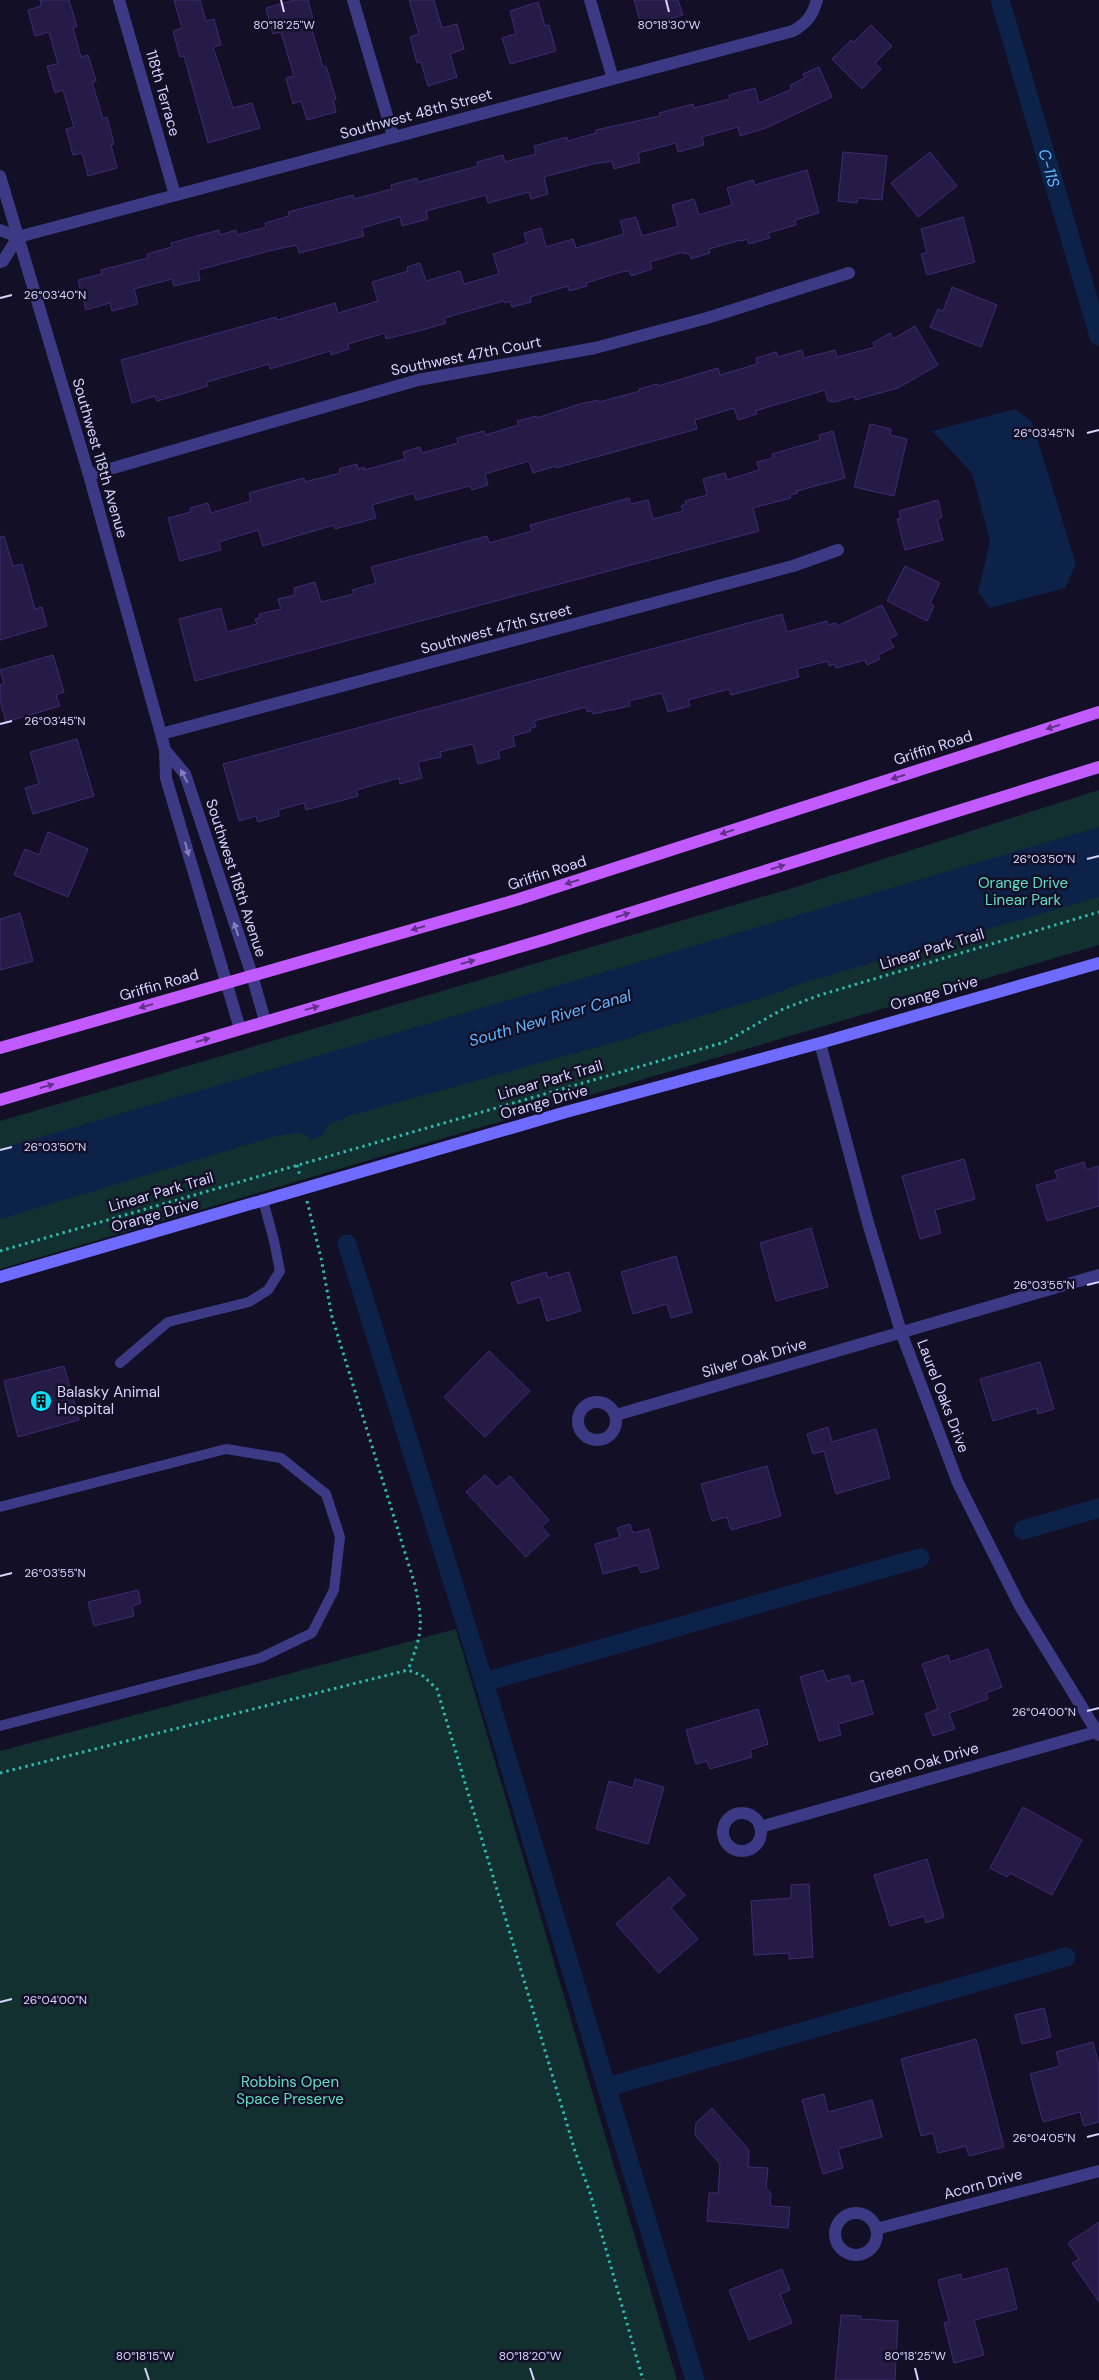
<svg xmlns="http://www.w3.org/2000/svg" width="1099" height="2380" font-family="'DM Sans',sans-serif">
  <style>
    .green { fill: #12302f }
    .water { fill: #0c2248 }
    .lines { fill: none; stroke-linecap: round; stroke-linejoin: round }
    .canal { stroke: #0c2248; stroke-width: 19 }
    .building { fill: #241b47; stroke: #3b2d73 }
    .path { stroke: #2fb8b0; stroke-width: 3; stroke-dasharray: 2.5 4; stroke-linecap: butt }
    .lane { stroke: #3d3a85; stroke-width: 10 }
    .street { stroke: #3d3a85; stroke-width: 12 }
    .secondary { stroke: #6f6bff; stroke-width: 12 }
    .primary { stroke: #c25bff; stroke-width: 12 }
    .oneway { fill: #623188 }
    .oneway2 { fill: #837fbc }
    .ticks { fill: none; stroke: #d9d4ff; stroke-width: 2 }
    .labels { text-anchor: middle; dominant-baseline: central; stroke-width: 5; stroke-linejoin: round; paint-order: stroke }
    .street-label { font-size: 15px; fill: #d9d4ff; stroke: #130f26 }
    .park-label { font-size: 15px; fill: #5fe0c0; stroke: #130f26 }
    .poi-label { font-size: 15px; fill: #d9d4ff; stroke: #130f26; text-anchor: start }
    .water-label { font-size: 16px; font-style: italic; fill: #62b6ff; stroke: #130f26 }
    .ticks-label { font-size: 12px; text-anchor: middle; fill: #d9d4ff; stroke: #130f26; stroke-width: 5; stroke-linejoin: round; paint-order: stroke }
  </style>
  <rect width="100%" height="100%" fill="#130f26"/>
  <!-- green -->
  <path class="green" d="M1099 790V945L0 1269V1121L799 886Z
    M456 1629 677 2380H0V1751Z"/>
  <!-- water -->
  <path class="water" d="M1015 409 1032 422 1076 564 1065 588 990 608 978 592 990 541 972 473 932 431Z
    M1099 827V897L802 983C746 1006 687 1018 630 1038L352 1115 329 1124 323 1135 309 1140 307 1135 298 1133 276 1136 0 1219V1149Z"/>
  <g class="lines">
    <!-- canal -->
    <g class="canal">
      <path id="s1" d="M1000 0 1099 336"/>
      <path d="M347 1244 484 1682 920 1558"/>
      <path d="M1023 1530 1099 1508"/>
      <path d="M484 1682 695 2380"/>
      <path d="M607 2087 1066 1957"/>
    </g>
  </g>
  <!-- building -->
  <path class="building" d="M40 0H69L77 26 73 28 81 57 88 55 96 81 92 82 103 119 107 117 114 144 111 145 117 168 88 176 82 153 73 155 66 129 74 127 63 90 55 93 47 66 58 64 49 32 35 36 28 10 41 6Z
    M174 0H200L206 21 214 19 221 45 213 47 233 108 252 103 260 128 208 143 184 56 180 57 173 31 182 28Z
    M294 0H308L314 22 310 23 323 67 326 66 336 99 333 100 336 112 307 120 301 101 293 104 286 78 294 76 281 32 273 34 266 8Z
    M409 0H434L442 28 457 24 464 49 450 54 457 77 428 86 421 62 417 63 410 37 419 34Z
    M634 0H678L683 15 642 27Z
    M538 2 545 26 549 25 556 51 510 64 502 38 516 34 510 11Z
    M871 25 892 46 875 63 881 69 862 89 832 59 851 40 854 42Z
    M819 67 832 97 766 128 740 136 738 127 702 137 704 145 678 152 676 143 638 153 640 162 614 169 612 161 593 164 544 177 548 194 531 199 529 192 488 203 486 195 426 211 428 219 402 226 400 217 362 228 364 236 338 243 299 253 297 245 273 250 198 270 200 280 174 286 172 279 134 289 138 304 112 311 110 303 86 310 78 280 102 274 101 270 148 258 147 254 172 247 171 243 219 230 220 235 236 230 237 235 266 227 265 223 289 216 288 212 353 195 354 199 392 189 391 185 417 178 418 182 478 166 477 162 503 155 505 162 536 154 534 146 567 137 568 141 596 133V130L660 116 659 113 693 104 694 108 730 99 729 95 755 88 759 103 792 89 790 85 805 78 803 74Z
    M843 152 887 156 882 200 858 198 857 203 838 201Z
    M930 152 957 186 918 217 891 183Z
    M807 170 819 213 795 220 796 225 768 233 770 238 749 244 747 239 741 241V240L709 249 710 253 691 259 689 253 684 254 683 252 650 262 652 269 631 276 629 271 621 272 586 283 587 286 569 291 568 286 530 297 531 302 512 307 510 301 505 303 504 301 444 318 446 323 426 329 386 339 385 333 348 344 349 349 331 355 330 351 270 369 269 364 207 382 208 386 175 396 157 401 155 396 132 403 121 360 276 317 277 320 335 303 338 313 378 301 372 282 408 271 407 267 420 263 426 281 460 271 464 284 499 274 493 254 527 243 524 233 541 228 546 247 573 239 576 248 624 234 620 221 636 217 642 236 678 226 672 205 694 199 699 215 732 205 727 188 753 180 755 185Z
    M963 217 975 262 927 275 921 254 927 253 921 229Z
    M952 287 997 305 981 347 930 327 938 309 943 311Z
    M915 326 938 365 898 388 855 400 854 396 835 402 828 401 825 390 755 411 757 414 738 420 734 408 695 420 697 429 556 468V466L533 473 529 461 485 474 488 485 472 490 470 486 416 500 414 493 372 505 376 518 335 529 334 525 263 546 258 530 219 542 221 550 180 561 168 518 191 512 190 508 208 503 211 513 251 501 249 493 267 488 304 478 305 482 340 473 339 469 357 464 358 469 364 467V470L405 459 403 452 420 447 422 453 458 443 457 438 484 431 485 435 519 425 517 421 536 416V418L580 404 598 400 599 402 640 391 639 389 657 384 658 386 718 368 720 375 757 364 756 358 776 352 778 357 802 350 804 358 835 350 837 357 875 347 873 343 890 333 893 339Z
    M870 424 891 429 890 435 907 439 894 496 854 487Z
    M833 431 845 478 797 491 798 493 790 495 791 498 753 508 759 531 195 681 179 619 221 608 227 632 257 624 255 619 260 618 259 614 281 609 278 599 295 595 294 588 315 582 321 602 354 594 352 590 376 583 371 567 487 536 489 543 532 531 530 525 629 498 631 504 648 500 653 519 683 511 681 506 686 504 685 501 707 495 703 479 725 473 727 480 759 470 757 462 773 458 772 454 820 440 819 435Z
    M938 500 942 517 937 519 943 540 905 550 897 519H901L899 511Z
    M4 536 13 566 22 564 35 609 42 607 47 626 0 640V537Z
    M905 566 940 583 930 603 934 606 927 621 887 601Z
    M882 605 897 635 889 639 894 647 878 655 880 659 867 665 865 660 836 668 835 664 829 666 828 661 797 669 799 677 731 695 729 689 688 700 690 706 668 712 662 693 629 701 630 706 593 714 592 711 587 712 586 707 534 721 536 727 530 728 531 731 513 736 515 746 498 751 500 758 478 764 473 744 440 752 441 757 418 762 422 778 400 784 399 778 356 790 358 796 306 810 304 803 278 810 279 816 258 822 256 816 239 821 223 764 782 614 787 632 827 621 828 625 836 623 837 626Z
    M53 655 64 692 56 695 60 706 6 722 0 701V685L4 683 0 670Z
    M77 739 94 796 33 814 25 788 39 784 30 752Z
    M48 832 88 849 68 897 14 875 25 849 39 855Z
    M20 913 33 961 0 970V919Z
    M964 1159 975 1199 935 1210 941 1233 920 1239 902 1176Z
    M1084 1162 1086 1170 1099 1166V1206L1047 1221 1036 1185 1058 1179 1055 1171Z
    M811 1228 828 1287 776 1301 760 1243Z
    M676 1256 692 1312 671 1318 667 1304 633 1314 621 1272Z
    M546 1272 548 1278 569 1272 581 1311 547 1321 540 1297 518 1304 511 1283Z
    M489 1351 530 1391 485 1437 444 1397Z
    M1040 1362 1054 1409 1038 1414 1037 1408 993 1421 980 1379Z
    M64 1366 79 1420 18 1437 4 1381Z
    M828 1427 832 1442 876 1429 890 1478 836 1494 824 1451 813 1454 807 1434Z
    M767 1466 781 1516 731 1530 727 1517 712 1521 701 1484Z
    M485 1475 497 1487 510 1476 549 1520 542 1527 549 1535 526 1557 466 1492Z
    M630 1524 633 1533 649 1529 659 1568 641 1573 638 1565 603 1574 595 1544 620 1537 617 1528Z
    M138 1590 141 1603 132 1606 134 1616 94 1626 88 1602Z
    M988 1649 1002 1687 986 1693 988 1699 949 1713 955 1729 933 1736 925 1714 938 1709 922 1664 948 1655 950 1662Z
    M823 1670 827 1681 849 1675 851 1684 863 1680 873 1714 838 1724 841 1735 819 1741 800 1677Z
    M758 1709 768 1744 750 1750 752 1757 710 1769 707 1761 696 1764 686 1730Z
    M635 1779 664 1787 648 1844 596 1829 609 1781 633 1788Z
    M1023 1807 1082 1840 1052 1895 1010 1873 1007 1877 990 1868Z
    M927 1859 944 1917 926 1923 924 1916 890 1926 874 1875Z
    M669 1877 685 1895 671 1908 698 1939 659 1973 616 1924Z
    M809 1884 813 1957 789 1959V1953L754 1955 751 1901 791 1898V1885Z
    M1044 2008 1051 2037 1022 2044 1015 2015Z
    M976 2039 1004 2147 969 2156 966 2146 938 2153 933 2133 921 2136 901 2059Z
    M1093 2042 1099 2065V2122L1084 2126 1080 2112 1043 2122 1030 2074 1060 2066 1056 2052Z
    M824 2094 828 2112 872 2100 882 2137 838 2149 843 2168 823 2174 802 2100Z
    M712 2108 749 2150 748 2167 768 2168 766 2188 771 2194 770 2206 790 2207 788 2228 707 2221 709 2193H718L720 2164 695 2135 696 2123Z
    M1099 2222V2302L1072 2263 1079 2259 1068 2243Z
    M1007 2268 1017 2309 974 2320 984 2355 954 2363 944 2323 949 2321 938 2280 961 2274 962 2280Z
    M782 2269 790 2290 780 2294 792 2323 749 2340 729 2290Z
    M841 2315 861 2316V2319L898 2321 895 2380H835Z"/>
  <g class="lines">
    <!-- path -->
    <path class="path" d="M297 1165 300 1176
      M307 1201 321 1258 332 1317 415 1585C423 1625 423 1631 408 1670
      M0 1251 725 1042 783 1009 820 995 1099 912
      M0 1773 408 1670 423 1676 437 1689 575 2151 590 2193 643 2380"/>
    <!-- lane -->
    <path class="lane" d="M120 1363 168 1322 249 1302 268 1290 280 1271 274 1241 263 1200
      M0 1507 226 1449 281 1458 326 1494 340 1537 334 1590 312 1633 260 1658 0 1726"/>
    <!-- street -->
    <path class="street" d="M119 0 175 195
      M353 0 393 136
      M590 0 613 79
      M0 176 89 475 161 734 165 750 166 778 240 1029
      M0 230 18 237 793 31C807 23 813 15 817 0
      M0 262 3 261 18 237
      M89 475 418 380 595 348 707 318 849 273
      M161 734 793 566 838 550
      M165 750 185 774 252 975 265 1021
      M820 1043 868 1223 901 1332 958 1483 1020 1606 1099 1735
      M578 1421a19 19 0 1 1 38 0a19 19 0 1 1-38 0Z
      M616 1415 1099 1275
      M723 1832a19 19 0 1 1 38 0a19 19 0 1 1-38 0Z
      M760 1827 1099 1731
      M835 2234a21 21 0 1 1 42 0a21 21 0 1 1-42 0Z
      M876 2229 1099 2171"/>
    <!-- secondary -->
    <path class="secondary" d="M0 1277 566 1112 820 1043 1099 963"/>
    <!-- primary -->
    <path class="primary" d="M0 1048 516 900 1099 712
      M0 1100 543 940 1099 767"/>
  </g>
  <!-- one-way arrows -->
  <defs><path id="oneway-solid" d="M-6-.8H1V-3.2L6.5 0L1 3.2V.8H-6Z" transform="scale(1.25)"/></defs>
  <g class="oneway">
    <use href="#oneway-solid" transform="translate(1053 727) rotate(162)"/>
    <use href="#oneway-solid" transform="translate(898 777) rotate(162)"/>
    <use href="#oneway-solid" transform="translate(727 832) rotate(162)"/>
    <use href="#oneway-solid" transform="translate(778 867) rotate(-17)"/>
    <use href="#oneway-solid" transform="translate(572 882) rotate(162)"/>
    <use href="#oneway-solid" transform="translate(623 915) rotate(-17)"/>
    <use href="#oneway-solid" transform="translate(418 928) rotate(164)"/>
    <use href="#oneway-solid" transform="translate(468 962) rotate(-16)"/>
    <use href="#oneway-solid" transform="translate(146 1006) rotate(164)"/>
    <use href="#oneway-solid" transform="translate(312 1008) rotate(-16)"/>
    <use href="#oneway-solid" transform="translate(203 1040) rotate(-16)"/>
    <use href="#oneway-solid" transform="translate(47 1086) rotate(-16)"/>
  </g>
  <g class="oneway2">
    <use href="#oneway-solid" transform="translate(184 776) rotate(-118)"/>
    <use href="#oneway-solid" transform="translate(187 849) rotate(74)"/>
    <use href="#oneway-solid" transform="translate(236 929) rotate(-108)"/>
  </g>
  <!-- ticks -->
  <path class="ticks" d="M281 0 284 12M666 0 669 12M0 298 12 295M1087 433 1099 430M0 724 12 721M1087 859 1099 856M0 1150 12 1147M1087 1285 1099 1282M0 1576 12 1573M1087 1711 1099 1708M0 2002 12 1999M1087 2137 1099 2134M145 2368 149 2380M530 2368 534 2380M915 2368 918 2380"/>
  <!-- icons -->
  <defs>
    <g id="building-disc" transform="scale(1.125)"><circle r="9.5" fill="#00e5ff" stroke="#130f26"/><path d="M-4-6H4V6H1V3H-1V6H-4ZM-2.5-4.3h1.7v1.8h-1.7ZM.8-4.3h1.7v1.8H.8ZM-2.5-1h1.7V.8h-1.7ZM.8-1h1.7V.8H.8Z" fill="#111"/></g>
  </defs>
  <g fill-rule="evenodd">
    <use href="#building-disc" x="41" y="1401"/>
  </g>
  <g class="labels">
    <!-- street labels -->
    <g class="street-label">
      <text transform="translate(163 93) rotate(74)">118th Terrace</text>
      <text transform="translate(416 114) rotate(-15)">Southwest 48th Street</text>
      <text transform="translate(466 356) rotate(-11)">Southwest 47th Court</text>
      <text transform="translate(100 458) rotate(74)">Southwest 118th Avenue</text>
      <text transform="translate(496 629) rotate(-15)">Southwest 47th Street</text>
      <text transform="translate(933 748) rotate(-18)">Griffin Road</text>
      <text transform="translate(547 873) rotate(-18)">Griffin Road</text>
      <text transform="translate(236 878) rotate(72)">Southwest 118th Avenue</text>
      <text transform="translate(932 949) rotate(-17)">Linear Park Trail</text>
      <text transform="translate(159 985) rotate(-16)">Griffin Road</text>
      <text transform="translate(934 993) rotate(-16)">Orange Drive</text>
      <text transform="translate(550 1080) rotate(-16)">Linear Park Trail</text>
      <text transform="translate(544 1102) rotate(-16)">Orange Drive</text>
      <text transform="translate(161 1192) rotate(-16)">Linear Park Trail</text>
      <text transform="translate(155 1215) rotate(-16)">Orange Drive</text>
      <text transform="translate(754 1358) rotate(-16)">Silver Oak Drive</text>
      <text transform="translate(943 1396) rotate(69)">Laurel Oaks Drive</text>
      <text transform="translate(924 1763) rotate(-16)">Green Oak Drive</text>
      <text transform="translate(983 2184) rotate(-15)">Acorn Drive</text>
    </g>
    <!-- park labels -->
    <g class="park-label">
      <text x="1023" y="883">Orange Drive<tspan x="1023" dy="17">Linear Park</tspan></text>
      <text x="290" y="2082">Robbins Open<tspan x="290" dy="17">Space Preserve</tspan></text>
    </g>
    <!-- poi labels -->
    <g class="poi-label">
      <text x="57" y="1392">Balasky Animal<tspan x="57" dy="17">Hospital</tspan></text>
    </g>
    <!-- water labels -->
    <g class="water-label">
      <text stroke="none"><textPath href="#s1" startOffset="175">C-11S</textPath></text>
      <text transform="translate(550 1018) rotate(-16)">South New River Canal</text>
    </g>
  </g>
  <g class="ticks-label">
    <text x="284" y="29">80°18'25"W</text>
    <text x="669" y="29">80°18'30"W</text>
    <text x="55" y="299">26°03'40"N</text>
    <text x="1044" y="437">26°03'45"N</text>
    <text x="55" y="725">26°03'45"N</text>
    <text x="1044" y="863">26°03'50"N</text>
    <text x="55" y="1151">26°03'50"N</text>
    <text x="1044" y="1289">26°03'55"N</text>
    <text x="55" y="1577">26°03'55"N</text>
    <text x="1044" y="1716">26°04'00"N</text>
    <text x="55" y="2004">26°04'00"N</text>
    <text x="1044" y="2142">26°04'05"N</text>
    <text x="145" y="2360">80°18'15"W</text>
    <text x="530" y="2360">80°18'20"W</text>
    <text x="915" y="2360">80°18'25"W</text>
  </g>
</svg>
